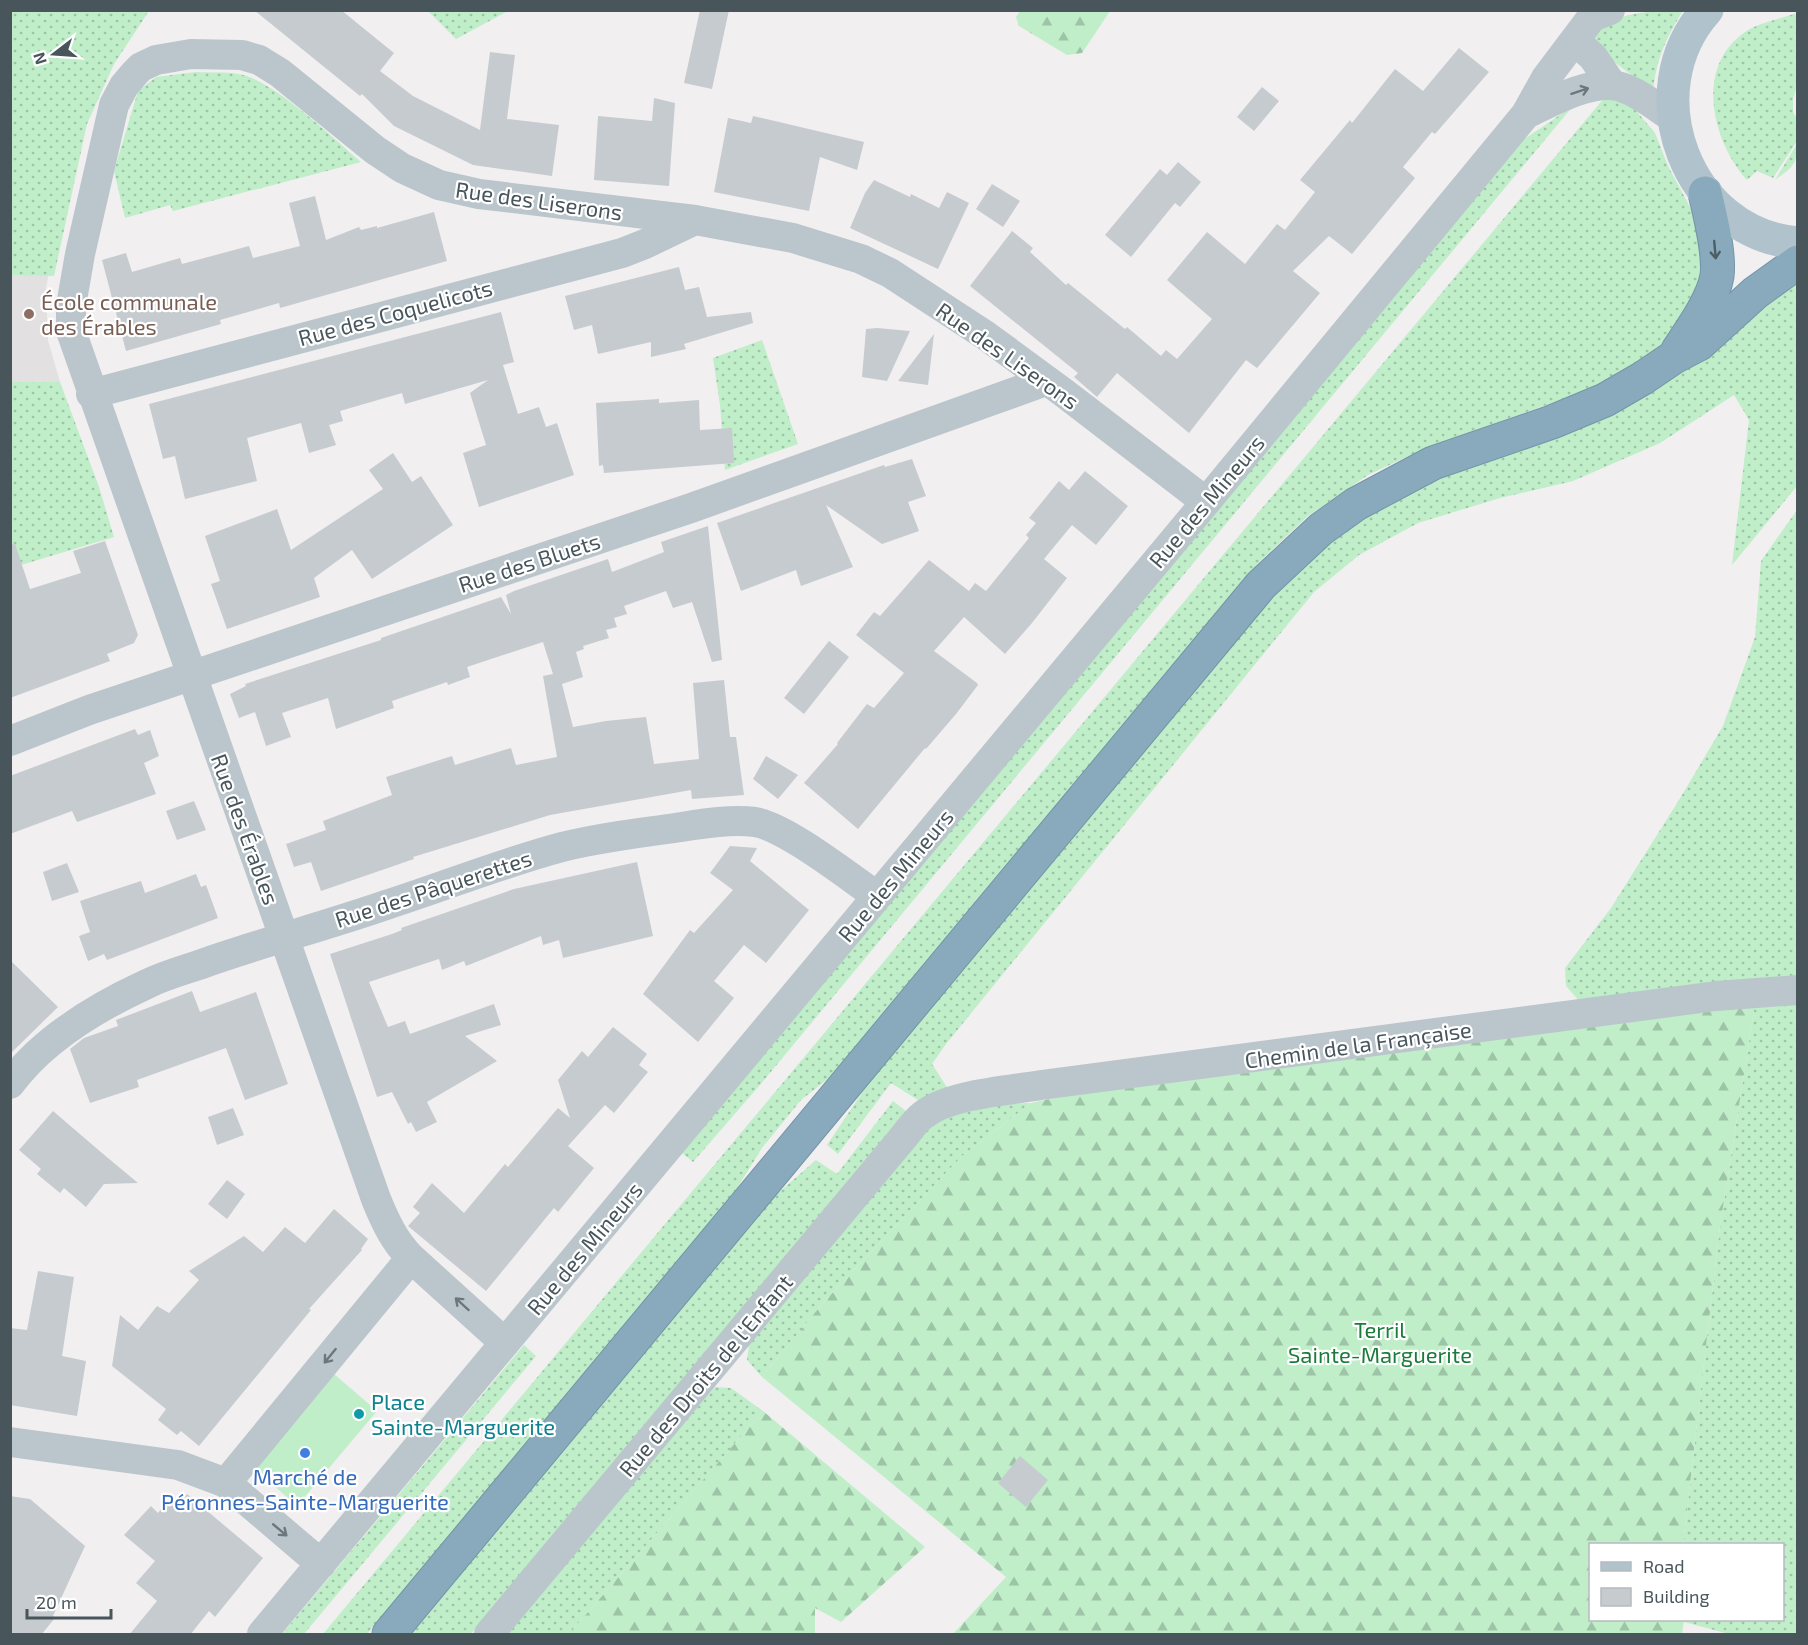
<svg xmlns="http://www.w3.org/2000/svg" width="1808" height="1645" font-family="'Exo 2',sans-serif">
  <style>
    .education { fill: #e3e0e1 }
    .grass { fill: url(#grass-dots) }
    .forest { fill: url(#forest-firs) }
    .pitch { fill: #bfeec9 }
    .building { fill: #c6cbcf }
    .lines { fill: none; stroke-linecap: round; stroke-linejoin: round }
    .highway-casing { stroke: #7495a8; stroke-width: 35 }
    .minor { stroke: #bbc6cc; stroke-width: 30 }
    .major { stroke: #b0c3cd; stroke-width: 33 }
    .highway { stroke: #88aabc; stroke-width: 33 }
    .oneway { stroke: #6a787e }
    .oneway2 { stroke: #4e5e66 }
    .education-dot { fill: #8d6e63; stroke: #fff; stroke-width: 2 }
    .culture-dot { fill: #0f9aa8; stroke: #fff; stroke-width: 2 }
    .shop-dot { fill: #3f7fe0; stroke: #fff; stroke-width: 2 }
    .labels { text-anchor: middle; dominant-baseline: central; stroke-width: 4.5; stroke-linejoin: round; paint-order: stroke }
    .street-label { font-size: 22px; fill: #48565c; stroke: #fff }
    .education-label { font-size: 22px; fill: #785e54; stroke: #fff; text-anchor: start }
    .park-label { font-size: 22px; fill: #1a7c3a; stroke: #fff }
    .culture-label { font-size: 22px; fill: #0d838f; stroke: #fff; text-anchor: start }
    .shop-label { font-size: 22px; fill: #366cbe; stroke: #fff }
  </style>
  <defs>
    <pattern id="grass-dots" width="8" height="8" patternUnits="userSpaceOnUse" patternTransform="scale(1.5)"><rect width="8" height="8" fill="#bfeec9"/><path d="M2 2h.1M6 6h.1" fill="none" stroke="#9dc4a6" stroke-width="1.8" stroke-linecap="round"/></pattern>
    <pattern id="forest-firs" width="22" height="20" patternUnits="userSpaceOnUse" patternTransform="scale(1.5)"><rect width="22" height="20" fill="#bfeec9"/><path d="M5 1l3.5 6h-7zM16 11l3.5 6h-7z" fill="#9dc4a6"/></pattern>
  </defs>
  <rect width="100%" height="100%" fill="#f2eff0"/>
  <!-- education -->
  <path class="education" d="M11 213 52 254 46 289 48 340 60 382H11Z"/>
  <!-- grass -->
  <path class="grass" d="M11 10 149 11 114 64 87 124 54 276 11 275Z
    M428 11H508L456 39Z
    M1655 11 1682 12C1665 41 1657 57 1653 91L1586 41C1611 18 1621 15 1655 11Z
    M1797 13V86L1793 99V112L1797 119V141L1773 178 1757 171 1747 180C1712 141 1694 67 1745 32 1757 23 1783 18 1797 13Z
    M196 72C213 73 231 71 247 76 282 89 331 136 361 162L173 211 170 205 125 218 114 171 138 91 156 77Z
    M1605 97 1632 106 1655 133 1668 166 1690 207 1702 235 1704 268 1699 293 1669 338 1644 359 1600 386 1428 447 1368 475 1308 516 1258 563 829 1078 801 1100 762 1148 734 1193 367 1634H323Z
    M1573 106 759 1086 693 1162 682 1153 1523 140Z
    M1797 144C1798 165 1791 168 1775 180Z
    M1797 270V486L1732 565 1749 420 1734 395 1660 443 1573 481 1500 498 1418 523 1359 555 1314 592 946 1044 932 1064 948 1089 918 1100 891 1083 838 1154 827 1145 880 1066 1275 589 1385 497 1504 453Z
    M762 340 798 444 725 470 720 405 713 358Z
    M11 382H60L99 487 114 537 11 568Z
    M1797 510V982L1581 1003 1566 986 1565 968 1611 908 1679 800 1723 726 1755 637 1761 561Z
    M1755 1004H1797V1634H1729L1684 1622V1620H1782V1544H1683L1720 1226Z
    M893 1101 906 1111 471 1634H408L769 1201 816 1160 837 1174Z
    M1031 1103 962 1156 823 1303 762 1377 747 1360 749 1345 927 1126 976 1105Z
    M524 1345 536 1356 304 1634H282Z
    M715 1387 731 1388 763 1411 569 1634H502Z"/>
  <!-- forest -->
  <path class="forest" d="M1020 11V10L1110 11 1082 53 1067 55 1019 26 1016 17Z
    M1755 1004 1720 1226 1683 1544H1590V1620H1684L1682 1634H953L1006 1577 762 1377 823 1303 962 1156 1031 1103 1121 1083Z
    M763 1411 925 1547 841 1622 815 1608V1634H569Z"/>
  <!-- pitch -->
  <path class="pitch" d="M334 1374 377 1411 297 1506 255 1469Z"/>
  <!-- building -->
  <path class="building" d="M254 10H341L394 53 380 71 413 96 480 130 490 52 515 55 507 119 559 125 552 176 473 165 394 126 362 94 360 96Z
    M700 10H729L712 89 684 83Z
    M1459 48 1489 72 1435 134 1432 132 1403 167 1415 178 1352 254 1329 236 1293 271 1320 293 1257 368 1246 360 1189 433 1117 373 1097 397 1074 377 1078 373 970 286 1012 231 1033 248 1030 252 1066 285 1068 283 1125 329 1127 327 1161 356 1166 350 1177 359 1212 319 1167 280 1207 232 1245 264 1277 224 1285 230 1315 192 1300 180 1350 120 1352 123 1395 69 1423 91Z
    M1262 87 1279 101 1254 131 1237 117Z
    M654 98 675 103 669 186 594 180 598 116 652 121Z
    M753 116 864 142 857 170 820 157 809 211 714 192 728 118 751 123Z
    M1178 162 1201 182 1180 207 1175 203 1131 257 1105 235 1160 169 1167 175Z
    M874 180 910 197 911 194 939 208 947 192 969 203 938 269 850 228 865 193Z
    M992 184 1020 201 1003 227 976 209Z
    M315 196 326 240 359 227 361 230 377 226V228L434 212 447 261 280 308 279 303 220 320 221 324 126 351 102 260 126 253 132 272 180 258 182 264 249 246 253 258 300 246 289 203Z
    M679 267 685 290 699 287 707 317 751 312 753 323 684 344 686 349 651 357V342L598 354 592 325 574 330 565 296Z
    M501 312 514 362 503 365 518 414 539 407 546 427 557 423 574 475 479 507 463 453 486 445 470 393 488 380 405 404 402 393 340 411 343 421 329 425 336 445 309 453 301 423 247 438 257 481 185 499 175 456 163 459 149 404Z
    M877 328 910 331 887 381 862 377 866 329Z
    M934 334 928 385 898 381Z
    M659 399V403L699 400 700 430 732 428 734 463 604 473 603 465 599 466 596 403Z
    M393 453 412 482 421 476 453 525 372 579 352 550 314 578 320 597 227 629 211 584 220 581 205 536 277 509 291 550 383 489 369 470Z
    M912 459 926 496 908 502 919 531 882 544 826 505 853 567 801 586 796 570 741 591 717 523 884 465 885 467Z
    M1085 471 1128 506 1096 545 1072 525 1044 559 1067 578 1032 623 1005 654 964 617 934 651 977 683 978 685 956 714 926 749 925 748 858 829 804 783 838 744 837 743 867 704 874 708 904 673 856 635 874 612 880 616 929 560 969 591 975 583 986 591 1029 538 1026 535 1036 523 1029 518 1059 481 1069 490Z
    M708 526 722 660 712 662 692 602 673 608 666 591 624 606 627 614 614 618 617 627 606 630 609 638 583 646 584 649 576 652 583 677 562 684 573 727 606 721 646 717 654 764 699 759 693 683 724 680 730 737H736L744 795 692 799 691 790 550 815 413 857 414 859 321 891 311 862 294 867 286 844 326 830 323 821 392 795 386 777 452 756 455 765 511 748 516 765 557 757 543 676 553 674 543 642 467 667 470 677 448 685 447 682 392 701 394 708 336 729 328 698 282 713 291 737 266 746 255 712 239 718 230 694 246 686 245 684 381 640V638L501 597 511 614 506 595 514 591 608 559 612 572 664 552 661 542Z
    M105 541 138 635 134 643 107 654 110 661 10 698V545L15 544 30 589 81 573 73 551Z
    M829 641 849 657 804 714 784 698Z
    M135 729 138 735 150 730 159 756 144 763 156 794 77 822 72 811 10 834V776Z
    M766 756 798 775 778 799 753 779Z
    M194 801 206 830 177 840 166 811Z
    M730 846 757 848 750 861 809 910 766 963 744 945 714 981 734 998 698 1042 643 994 690 930 694 933 733 890 710 873Z
    M637 862 653 936 563 958 559 940 543 945 541 936 466 966 464 961 442 970 439 959 369 982 388 1027 405 1021 410 1034 494 1004 501 1025 465 1036 497 1061 427 1102 437 1122 416 1132 411 1122 408 1124 392 1092 377 1097 330 954 392 934 402 930 401 928 514 889Z
    M67 863 79 892 52 901 43 872Z
    M196 874 201 887 206 885 218 918 107 960 104 954 88 961 79 936 90 932 80 901 141 881 145 893Z
    M10 960 58 1007 10 1054Z
    M192 991 200 1012 256 992 288 1084 245 1100 226 1048 137 1080 139 1087 90 1103 70 1049 84 1038 118 1026 116 1020Z
    M613 1027 647 1054 639 1065 648 1072 614 1113 605 1105 568 1146 594 1168 558 1212 554 1208 486 1291 408 1226 420 1213 413 1207 432 1183 464 1213 505 1164 508 1167 558 1108 570 1118 558 1080 582 1051 588 1057Z
    M233 1108 244 1135 217 1145 208 1117Z
    M53 1111 102 1153 138 1183 104 1184 86 1207 64 1188 60 1193 37 1174 41 1169 19 1150Z
    M227 1180 245 1194 227 1219 208 1204Z
    M334 1209 368 1239 361 1249 362 1250 309 1309 311 1310 199 1446 181 1431 177 1435 158 1420 166 1409 112 1366 120 1315 138 1330 157 1306 169 1313 199 1280 189 1271 244 1236 263 1252 285 1227 305 1243Z
    M38 1271 74 1277 62 1356 86 1361 77 1416 10 1405V1328L27 1330Z
    M1020 1456 1048 1480 1026 1507 998 1483Z
    M187 1494 263 1558 215 1617 209 1611 190 1635H129L157 1601 136 1583 155 1561 124 1535 151 1506 158 1513 168 1500 177 1507Z
    M10 1496 30 1499 85 1546 53 1616 55 1618 41 1635H10Z"/>
  <g class="lines">
    <!-- highway casing -->
    <g class="highway-casing">
      <path id="highway" d="M1678 350C1691 330 1713 300 1717 276 1720 253 1710 215 1705 193
        M389 1634 1261 585 1321 529 1356 504 1433 463 1552 422 1605 400 1643 378 1674 357 1699 344 1755 293 1798 262"/>
    </g>
    <!-- minor -->
    <path class="minor" d="M1575 41 1593 57 1612 85
      M1526 114C1552 102 1582 84 1611 85 1631 86 1656 107 1673 118
      M91 394 622 253 645 244 695 220
      M10 741 89 710 691 508 1046 381
      M10 1084C43 1039 97 1007 147 984 167 974 189 969 210 961 268 941 328 925 386 905 445 886 502 863 562 847 599 838 637 833 675 828 701 824 729 819 755 822 786 827 849 877 877 896
      M411 1258C394 1241 385 1221 376 1199L71 331V306L80 254 114 105 124 86 135 73 141 67 156 60 191 54 242 55 259 60 280 73 375 150 402 168 439 185 479 194 695 220 793 238 861 259 890 273 985 335 1064 393 1206 502
      M10 1442 178 1465 226 1483
      M321 1564 226 1483 411 1258 505 1343
      M262 1634 1206 502 1526 114 1546 78 1592 17 1610 10
      M489 1634 901 1140C908 1132 914 1122 923 1115 950 1094 1006 1091 1041 1085L1716 996 1798 990"/>
    <!-- major -->
    <path class="major" d="M1707 10C1633 92 1687 234 1798 243"/>
    <!-- highway -->
    <use href="#highway" class="highway"/>
  </g>
  <!-- one-way arrows -->
  <defs><path id="oneway-shaft" d="M-6 0H5M1.5-3L5.5 0L1.5 3" fill="none" stroke-width="1.6" stroke-linecap="round" stroke-linejoin="round" transform="scale(1.5)"/></defs>
  <g class="oneway">
    <use href="#oneway-shaft" transform="translate(1580 91) rotate(-18)"/>
    <use href="#oneway-shaft" transform="translate(462 1304) rotate(-138)"/>
    <use href="#oneway-shaft" transform="translate(330 1356) rotate(129)"/>
    <use href="#oneway-shaft" transform="translate(280 1530) rotate(40)"/>
  </g>
  <use class="oneway2" href="#oneway-shaft" transform="translate(1715 250) rotate(85)"/>
  <!-- markers -->
  <circle class="education-dot" cx="29" cy="314" r="6"/>
  <circle class="culture-dot" cx="359" cy="1414" r="6"/>
  <circle class="shop-dot" cx="305" cy="1453" r="6"/>
  <g class="labels">
    <!-- street labels -->
    <g class="street-label">
      <text transform="translate(539 200) rotate(8)">Rue des Liserons</text>
      <text transform="translate(395 312) rotate(-15)">Rue des Coquelicots</text>
      <text transform="translate(1008 355) rotate(35)">Rue des Liserons</text>
      <text transform="translate(1206 501) rotate(-50)">Rue des Mineurs</text>
      <text transform="translate(529 562) rotate(-18)">Rue des Bluets</text>
      <text transform="translate(246 829) rotate(70)">Rue des Érables</text>
      <text transform="translate(895 875) rotate(-50)">Rue des Mineurs</text>
      <text transform="translate(433 888) rotate(-18)">Rue des Pâquerettes</text>
      <text transform="translate(1358 1044) rotate(-8)">Chemin de la Française</text>
      <text transform="translate(584 1248) rotate(-50)">Rue des Mineurs</text>
      <text transform="translate(705 1375) rotate(-50)">Rue des Droits de l'Enfant</text>
    </g>
    <!-- education labels -->
    <g class="education-label">
      <text x="41" y="301">École communale<tspan x="41" dy="25">des Érables</tspan></text>
    </g>
    <!-- park labels -->
    <g class="park-label">
      <text x="1380" y="1329">Terril<tspan x="1380" dy="25">Sainte-Marguerite</tspan></text>
    </g>
    <!-- culture labels -->
    <g class="culture-label">
      <text x="371" y="1401">Place<tspan x="371" dy="25">Sainte-Marguerite</tspan></text>
    </g>
    <!-- shop labels -->
    <g class="shop-label">
      <text x="305" y="1476">Marché de<tspan x="305" dy="25">Péronnes-Sainte-Marguerite</tspan></text>
    </g>
  </g>
  <!-- border -->
  <rect width="1808" height="1645" fill="none" stroke="#48565c" stroke-width="24"/>
  <!-- legend -->
  <rect x="1589" y="1543" width="195" height="78" fill="#ffffff" stroke="#b6bbbe" stroke-width="1.5"/>
  <rect x="1601" y="1562" width="30" height="9" fill="#b0c3cd" stroke="#b6bbbe" stroke-width="1.5"/>
  <text x="1643" y="1573" font-size="18" fill="#48565c">Road</text>
  <rect x="1601" y="1588" width="30" height="18" fill="#c6cbcf" stroke="#b6bbbe" stroke-width="1.5"/>
  <text x="1643" y="1603" font-size="18" fill="#48565c">Building</text>
  <!-- north arrow -->
  <g transform="translate(54 54) rotate(253)" stroke="#ffffff" stroke-width="4.5" paint-order="stroke">
  <path d="M0-4.5L10 22L0 15L-10 22Z" fill="#48565c"/>
  <text y="-9" font-size="16" font-weight="bold" text-anchor="middle" fill="#48565c">N</text>
  </g>
  <!-- scale -->
  <path d="M27 1609v9h84v-9" fill="none" stroke="#48565c" stroke-width="3"/>
  <text x="36" y="1609" font-size="18" fill="#48565c" stroke="#ffffff" stroke-width="4.5" paint-order="stroke">20 m</text>
</svg>
